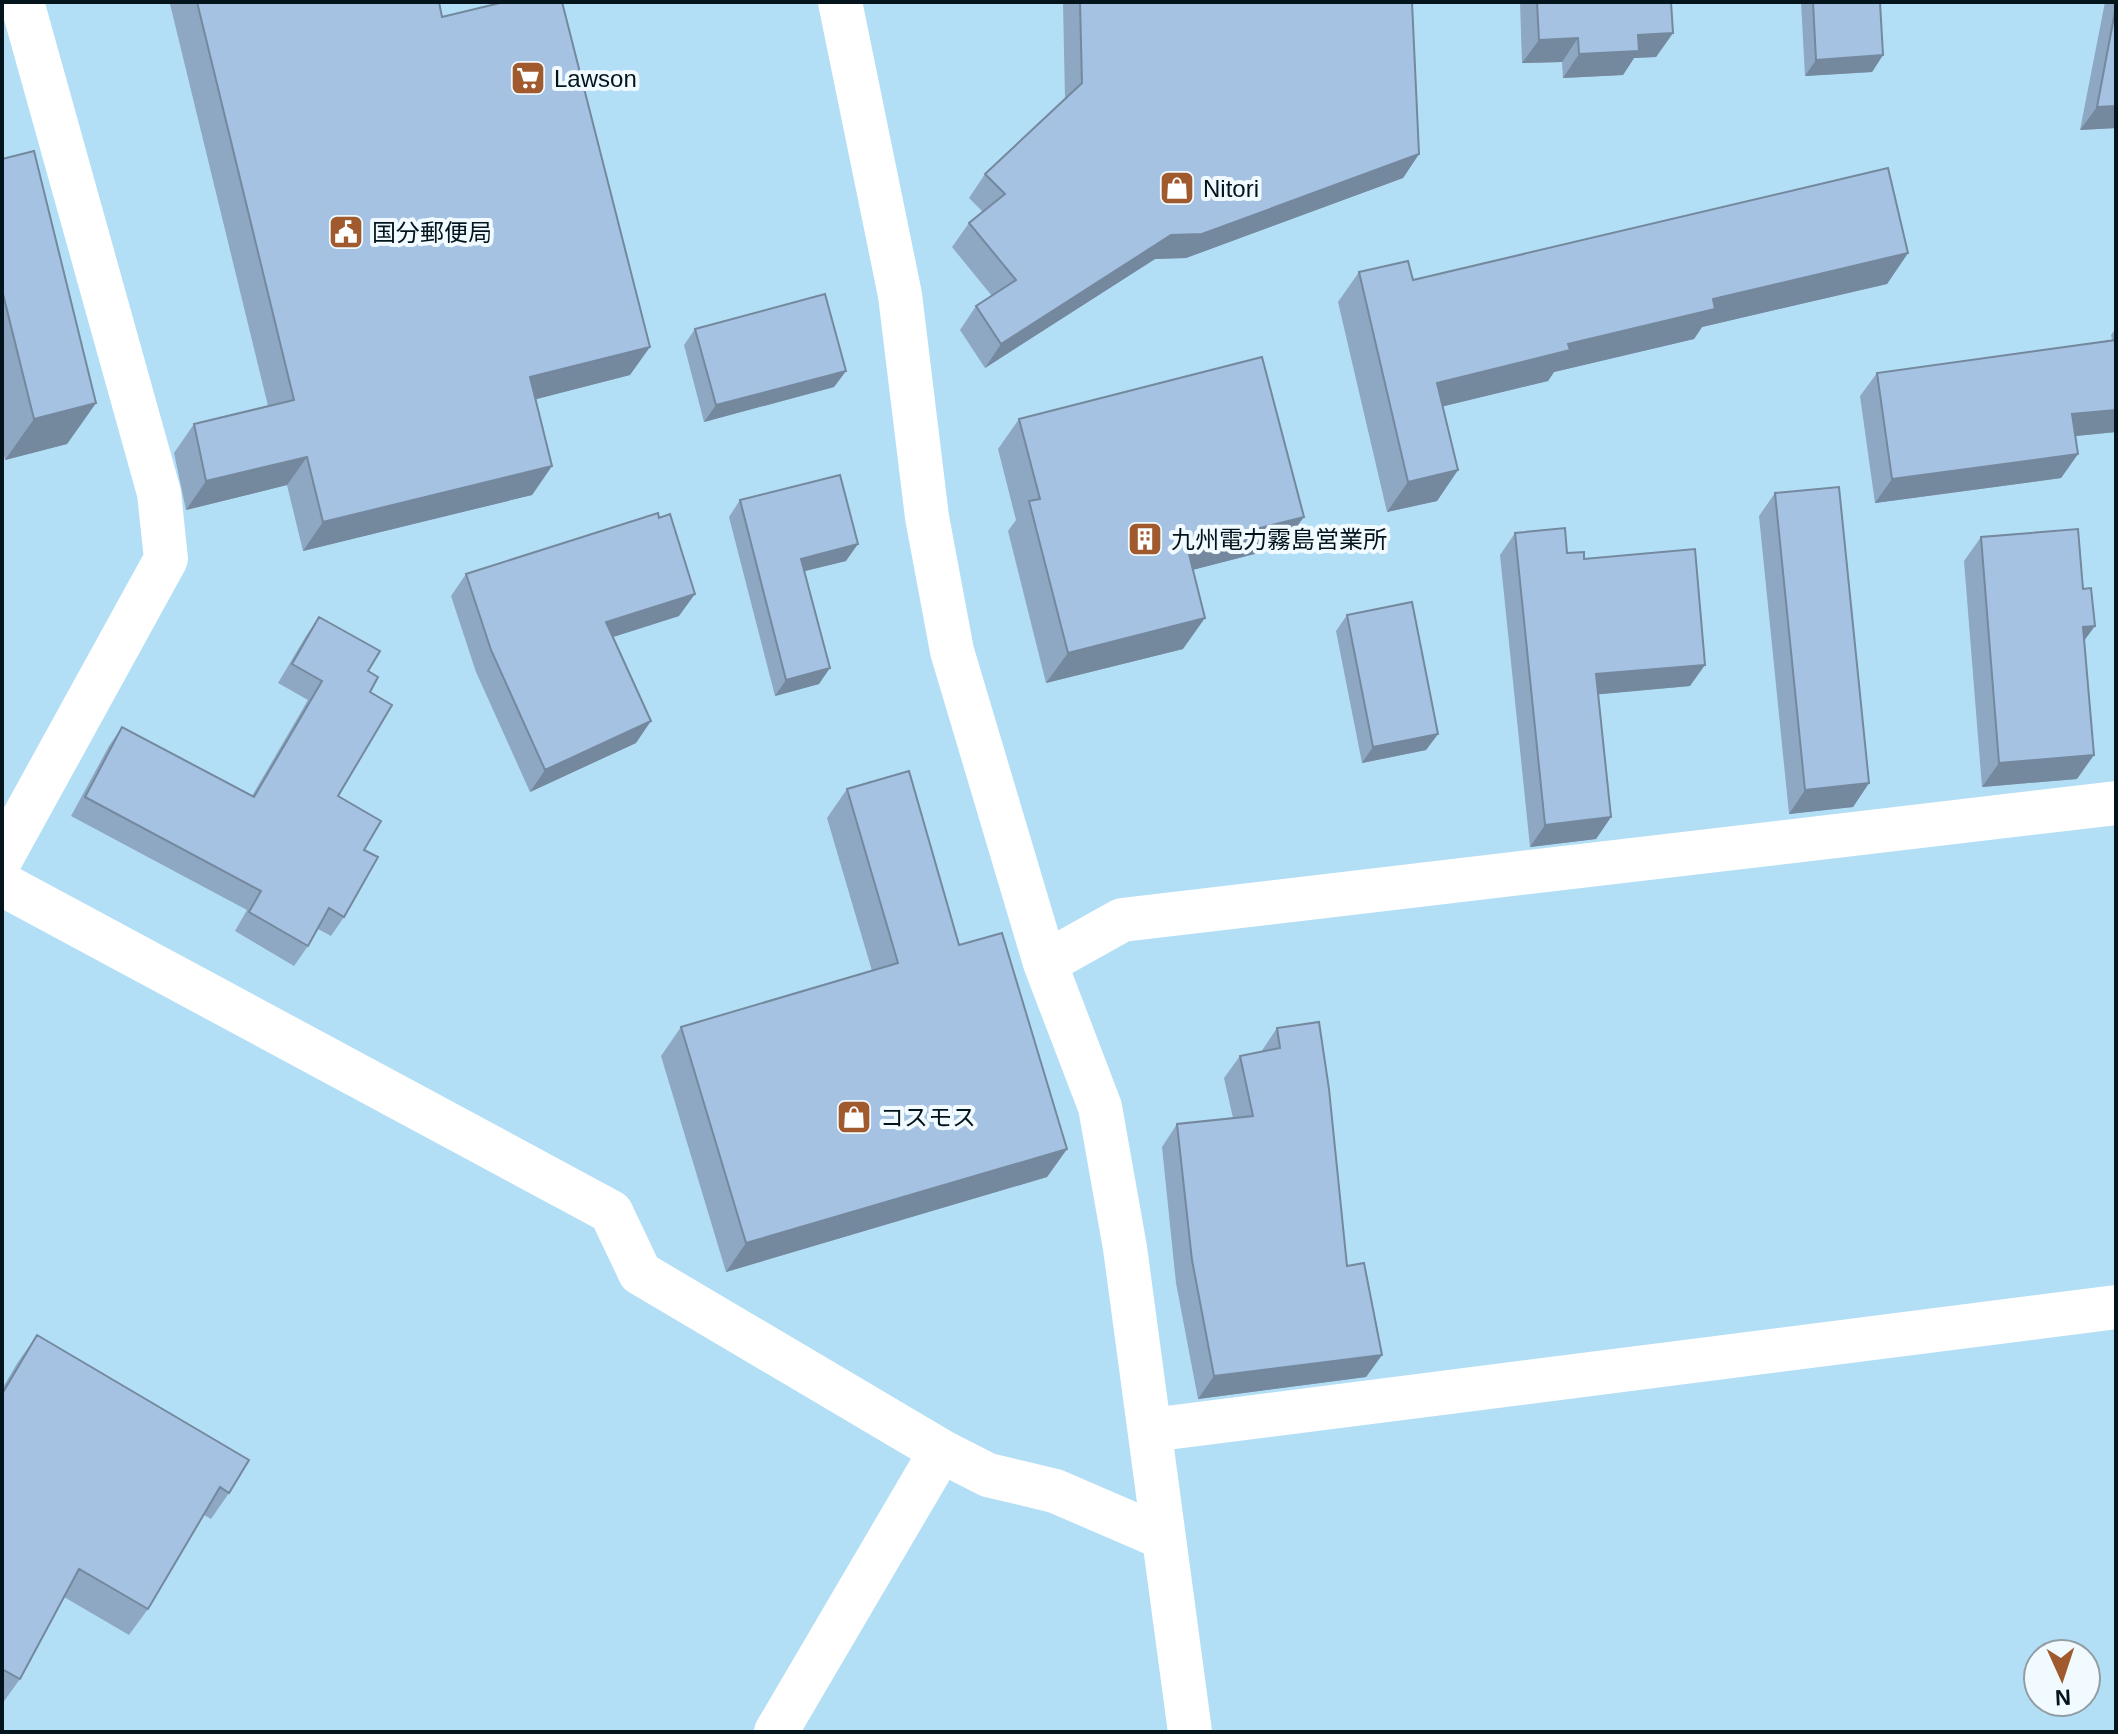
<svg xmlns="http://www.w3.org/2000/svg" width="2118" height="1734" font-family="Helvetica,'Noto Sans JP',sans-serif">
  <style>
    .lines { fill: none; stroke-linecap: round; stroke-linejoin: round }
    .minor { stroke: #fff; stroke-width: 44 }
    .wall { fill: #8ea7c2 }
    .shaded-wall { fill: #74889e }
    .building { fill: #a5c2e2; stroke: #74889e; stroke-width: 2 }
    .labels { text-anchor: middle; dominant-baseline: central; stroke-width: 8; stroke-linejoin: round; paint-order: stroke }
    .poi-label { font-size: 24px; fill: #04141c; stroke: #f1faff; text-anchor: start }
  </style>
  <rect width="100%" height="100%" fill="#b3dff6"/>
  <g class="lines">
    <!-- minor -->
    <path class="minor" d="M840 2 900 295 927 517 952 651 1045 963 1100 1107 1125 1248 1190 1732
      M2 857 166 559 159 493 22 2
      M2 884 611 1212 640 1273 941 1451 988 1475 1055 1491 1164 1538
      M1045 963 1122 920 2116 803
      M1151 1430 2116 1307
      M776 1732 941 1451"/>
  </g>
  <!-- wall -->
  <path class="wall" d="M172 2H439L442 17 630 375 535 399 552 466 532 495 303 551 287 485 186 510 174 453 194 424 268 406 170 4Z
    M1063 2H1412L1419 154 1403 178 1186 258 1155 259 985 368 960 330 976 306 992 296 952 247 969 223 983 212 969 198 985 174 1065 99Z
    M1520 2H1671L1673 33 1656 57 1634 58 1623 75 1563 78 1562 62 1522 63Z
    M1801 2H1880L1883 55 1872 72 1805 76Z
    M2105 2H2116V128L2080 130Z
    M2 159 96 403 67 444 5 460 2 447Z
    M1908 253 1887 284 1702 327 1694 339 1554 372 1548 381 1443 406 1458 470 1437 501 1387 512 1338 302 1359 272 1413 280Z
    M2116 328V432L2075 436 2078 454 2061 478 1875 503 1860 396 1877 373 2112 340 2111 335Z
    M695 329 846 371 834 387 704 422 684 345Z
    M1019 419 1282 547 1192 570 1183 649 1046 683 1008 531 1016 520 998 449Z
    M1775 493 1869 783 1853 807 1789 814 1759 516Z
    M740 500 846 561 804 571 819 684 775 696 729 517Z
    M1515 533 1584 559 1690 686 1598 694 1611 817 1596 839 1530 847 1500 555Z
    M1981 537 2085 640 2077 779 1982 787 1964 561Z
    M466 574 679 616 613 637 636 743 530 792 476 672 451 596Z
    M1347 615 1438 734 1426 750 1362 763 1336 631Z
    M319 617 368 671 370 692 338 796 364 850 344 917 331 936 318 929 308 946 294 966 235 931 247 910 71 816 109 746 122 727 252 796 308 700 278 683 306 636Z
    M847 789 959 945 1067 1149 1047 1177 726 1272 661 1056 681 1027 872 971 827 818Z
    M1277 1028 1347 1266 1382 1355 1366 1377 1198 1399 1176 1283 1162 1147 1177 1124 1233 1118 1224 1078 1240 1056 1261 1052Z
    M37 1335 229 1493 211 1519 204 1515 148 1609 129 1635 64 1597 20 1679 2 1704V1389L18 1362Z"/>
  <!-- shaded-wall -->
  <path class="shaded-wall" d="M1673 33 1656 57 1634 58 1623 75 1563 78 1579 54 1638 35Z
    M1578 38 1562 62 1522 63 1539 40Z
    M1883 55 1872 72 1805 76 1816 60Z
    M2116 106V128L2080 130 2097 107Z
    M1419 154 1403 178 1186 258 1155 259 985 368 1001 344 1171 235Z
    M1908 253 1887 284 1702 327 1694 339 1554 372 1548 381 1416 413 1437 383 1713 299Z
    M650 347 630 375 510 406 530 377Z
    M846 371 834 387 704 422 716 405Z
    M96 403 67 444 5 460 34 419Z
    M2116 410V432L2056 438 2072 414Z
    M2078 454 2061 478 1875 503 1892 479Z
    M307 457 287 485 186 510 206 481Z
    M552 466 532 495 303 551 323 522Z
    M1458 470 1437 501 1387 512 1408 482Z
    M1304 517 1282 547 1165 577 1187 546Z
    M858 544 846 561 789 575 801 559Z
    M695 594 679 616 591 644 606 622Z
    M1205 618 1183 649 1046 683 1068 653Z
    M2095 626 2078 649 2083 627Z
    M1705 665 1690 686 1581 696 1596 674Z
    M830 668 819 684 775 696 786 680Z
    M651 721 636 743 530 792 545 770Z
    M1438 734 1426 750 1362 763 1373 747Z
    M2094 755 2077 779 1982 787 1999 763Z
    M1869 783 1853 807 1789 814 1805 790Z
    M1611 817 1596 839 1530 847 1545 825Z
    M1067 1149 1047 1177 726 1272 746 1243Z
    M1382 1355 1366 1377 1198 1399 1214 1376Z"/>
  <!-- building -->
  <path class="building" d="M197 2H439L442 17 504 2H562L650 347 530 377 552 466 323 522 307 457 206 481 194 424 294 400Z
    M1080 2H1412L1419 154 1202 234 1171 235 1001 344 976 306 1016 280 969 223 1005 194 985 174 1082 83Z
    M1537 2H1671L1673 33 1638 35 1639 51 1579 54 1578 38 1539 40Z
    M1813 2H1880L1883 55 1816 60Z
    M2116 6V106L2097 107Z
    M34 151 96 403 34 419 2 290V159Z
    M1888 168 1908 253 1713 299 1715 309 1568 344 1570 350 1437 383 1458 470 1408 482 1359 272 1408 261 1413 280Z
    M825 294 846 371 716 405 695 329Z
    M2116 340V410L2072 414 2078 454 1892 479 1877 373Z
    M1262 357 1304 517 1187 546 1205 618 1068 653 1029 501 1040 499 1019 419Z
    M840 475 858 544 801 559 830 668 786 680 740 500Z
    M1839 487 1869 783 1805 790 1775 493Z
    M658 513 659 518 670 514 695 594 606 622 651 721 545 770 491 650 466 574Z
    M1565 528 1567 553 1584 552V559L1695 549 1705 665 1596 674 1611 817 1545 825 1515 533Z
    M2078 529 2083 589 2091 588 2095 626 2083 627 2094 755 1999 763 1981 537Z
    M1412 602 1438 734 1373 747 1347 615Z
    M319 617 380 651 368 671 378 677 370 692 392 705 338 796 381 821 364 850 378 857 344 917 329 908 308 946 249 912 261 891 85 797 122 727 254 797 322 681 292 664Z
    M909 771 959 945 1002 933 1067 1149 746 1243 681 1027 898 963 847 789Z
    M1319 1022 1329 1089 1347 1266 1364 1263 1382 1355 1214 1376 1192 1260 1177 1124 1253 1116 1240 1056 1280 1048 1277 1028Z
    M37 1335 249 1460 229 1493 220 1487 148 1609 79 1569 20 1679 2 1669V1394Z"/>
  <!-- icons -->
  <defs>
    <g id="supermarket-square" transform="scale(1.8)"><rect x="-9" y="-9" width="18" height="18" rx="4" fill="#a05a2e" stroke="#f1faff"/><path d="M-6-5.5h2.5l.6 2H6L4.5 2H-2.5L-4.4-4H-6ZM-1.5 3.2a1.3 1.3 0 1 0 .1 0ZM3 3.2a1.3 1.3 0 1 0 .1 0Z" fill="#fff"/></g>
    <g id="shop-square" transform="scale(1.8)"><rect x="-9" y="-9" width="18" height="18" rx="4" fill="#a05a2e" stroke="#f1faff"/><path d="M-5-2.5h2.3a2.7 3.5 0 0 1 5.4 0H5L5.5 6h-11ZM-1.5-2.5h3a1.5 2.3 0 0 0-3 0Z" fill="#fff"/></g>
    <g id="civic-square" transform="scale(1.8)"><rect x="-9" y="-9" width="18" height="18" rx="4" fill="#a05a2e" stroke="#f1faff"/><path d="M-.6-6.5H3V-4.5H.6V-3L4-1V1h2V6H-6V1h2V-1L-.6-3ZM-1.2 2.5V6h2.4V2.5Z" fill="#fff"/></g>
    <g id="building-square" transform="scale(1.8)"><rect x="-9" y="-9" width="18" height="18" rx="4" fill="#a05a2e" stroke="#f1faff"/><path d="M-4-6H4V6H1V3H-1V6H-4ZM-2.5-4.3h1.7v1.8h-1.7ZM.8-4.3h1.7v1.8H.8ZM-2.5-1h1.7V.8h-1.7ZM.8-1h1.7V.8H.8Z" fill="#fff"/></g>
  </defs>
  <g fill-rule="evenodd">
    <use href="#supermarket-square" x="528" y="78"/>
    <use href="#shop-square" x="1177" y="188"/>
    <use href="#civic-square" x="346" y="232"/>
    <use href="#building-square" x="1145" y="539"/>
    <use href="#shop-square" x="854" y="1117"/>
  </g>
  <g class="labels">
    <!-- poi labels -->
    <g class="poi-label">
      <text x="554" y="78">Lawson</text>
      <text x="1203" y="188">Nitori</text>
      <text x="372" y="232">国分郵便局</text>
      <text x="1171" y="539">九州電力霧島営業所</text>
      <text x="880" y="1117">コスモス</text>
    </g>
  </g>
  <!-- border -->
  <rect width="2118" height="1734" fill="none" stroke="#04141c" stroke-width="8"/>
  <!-- north arrow -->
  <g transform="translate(2062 1678) rotate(177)"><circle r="38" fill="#f1faff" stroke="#929ea4" stroke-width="2"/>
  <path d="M0-6L14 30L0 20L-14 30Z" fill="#a05a2e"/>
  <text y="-12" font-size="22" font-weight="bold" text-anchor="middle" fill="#04141c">N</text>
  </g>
</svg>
